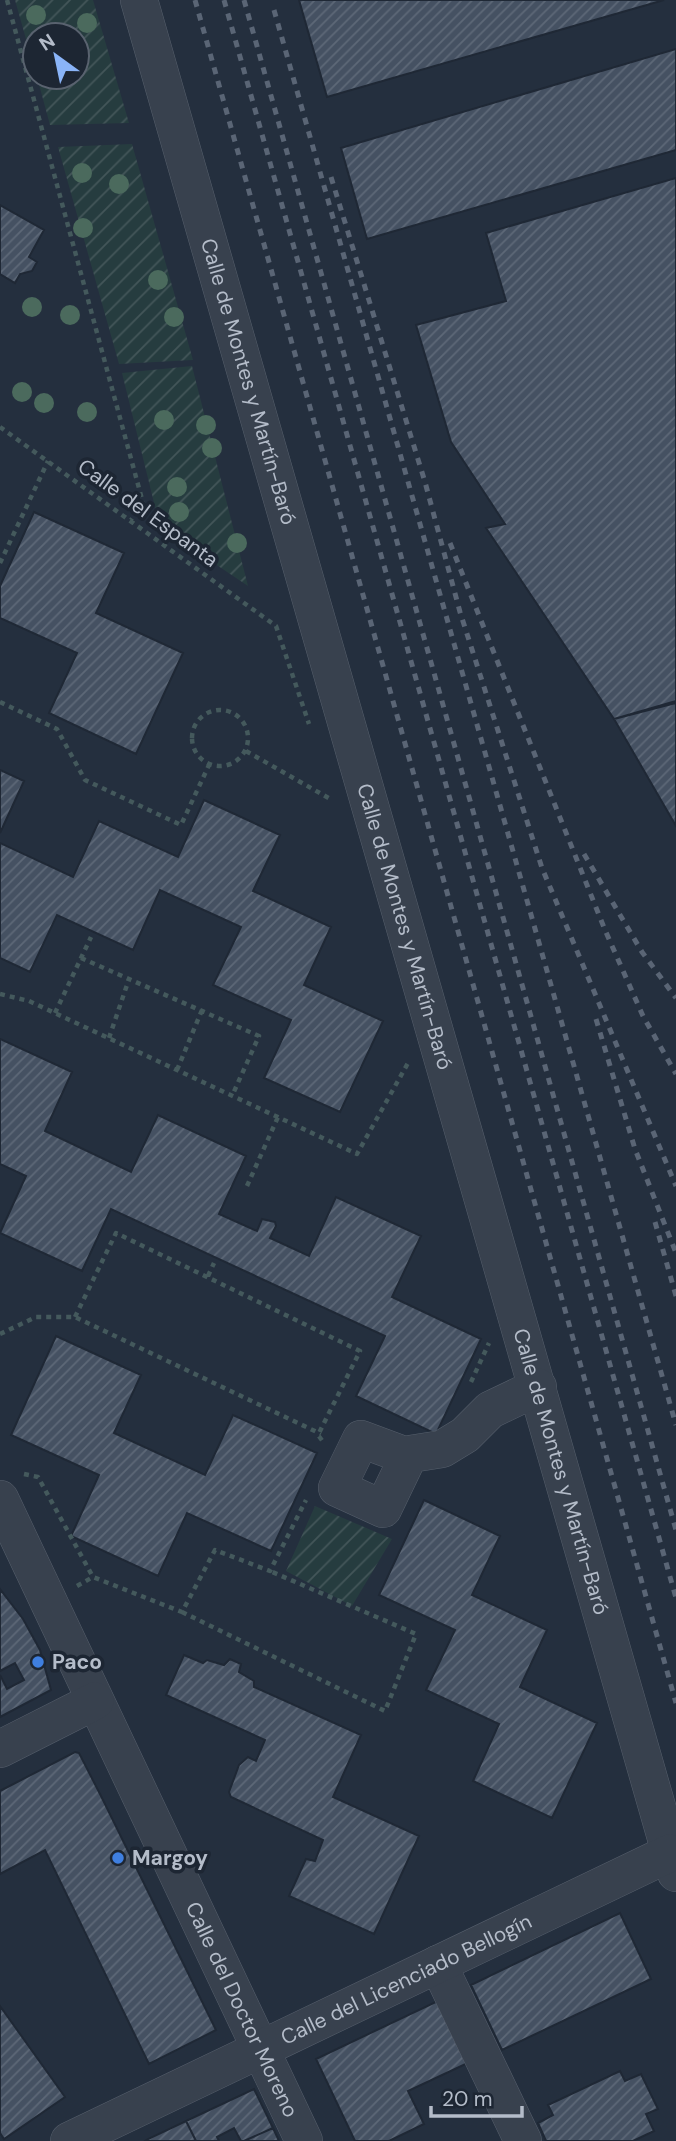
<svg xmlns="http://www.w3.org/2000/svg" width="676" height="2141" font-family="'DM Sans',sans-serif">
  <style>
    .garden { fill: url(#garden-furrows) }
    .building { fill: url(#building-hatch); stroke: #1f2835; stroke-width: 2 }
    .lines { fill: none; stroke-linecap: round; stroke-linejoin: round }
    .street-casing { stroke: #565f6c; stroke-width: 38 }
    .path { stroke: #44595c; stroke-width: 4.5; stroke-dasharray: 5 5; stroke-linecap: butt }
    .street { stroke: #38414e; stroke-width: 37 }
    .rail { stroke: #5a6575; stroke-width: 5; stroke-dasharray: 7 7; stroke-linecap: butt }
    .tree { fill: #4b6a5d }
    .shop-dot { fill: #3f7fe0; stroke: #1d2633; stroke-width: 2.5 }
    .labels { text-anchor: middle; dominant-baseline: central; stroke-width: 7; stroke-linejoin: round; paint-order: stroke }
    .street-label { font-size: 21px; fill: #b4bcc9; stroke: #1d2633 }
    .poi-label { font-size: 21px; font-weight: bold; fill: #b4bcc9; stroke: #1d2633; text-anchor: start }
  </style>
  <defs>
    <pattern id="garden-furrows" width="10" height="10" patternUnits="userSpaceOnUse" patternTransform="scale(1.75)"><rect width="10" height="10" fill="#263c3f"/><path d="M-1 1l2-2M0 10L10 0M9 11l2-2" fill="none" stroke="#435659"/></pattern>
    <pattern id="building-hatch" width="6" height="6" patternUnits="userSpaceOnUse" patternTransform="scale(1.75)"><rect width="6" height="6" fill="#455162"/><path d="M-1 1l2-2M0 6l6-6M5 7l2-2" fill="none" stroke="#5d6877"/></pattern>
  </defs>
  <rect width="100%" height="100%" fill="#242f3e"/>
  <!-- garden -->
  <path class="garden" d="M15 0H93L129 123 50 125 37 77H77V35H35V71Z
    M132 144 193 360 119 364 58 147Z
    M192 366 248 586 160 527 122 373Z
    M315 1506 392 1539 352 1606 286 1571Z"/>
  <!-- building -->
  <path class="building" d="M299 0H664L327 97Z
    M676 49V150L367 239 341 148Z
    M676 178V701L614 719 486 528 505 524 451 442 416 325 506 301 486 233Z
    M0 205 44 230 29 257 37 262 32 271 20 274 15 283 0 274Z
    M34 512 124 553 96 613 183 653 136 754 49 713 77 653 0 618V586Z
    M676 703V826L614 719Z
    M0 770 24 781 0 833Z
    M204 800 280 835 253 891 331 927 304 985 383 1021 340 1112 264 1078 291 1020 213 985 241 927 160 890 133 950 57 915 30 972 0 958V843L73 877 99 821 178 857Z
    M0 1039 72 1072 45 1131 131 1172 158 1115 246 1156 219 1214 257 1231 262 1219 275 1222 276 1226 270 1238 309 1256 336 1197 421 1236 392 1297 481 1339 436 1434 356 1396 385 1336 111 1209 82 1271 0 1233 26 1176 0 1164Z
    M56 1336 141 1375 114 1433 205 1475 233 1415 317 1453 271 1551 187 1513 158 1576 71 1536 99 1475 11 1435Z
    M424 1500 500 1536 472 1595 547 1630 520 1687 597 1723 552 1818 473 1781 499 1724 426 1690 455 1630 379 1595Z
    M0 1589 23 1619 40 1650 51 1690 0 1717V1675L7 1689 24 1680 15 1663 0 1671Z
    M184 1655 203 1663 207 1660 224 1665 230 1659 241 1664 239 1672 254 1681V1687L361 1735 333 1797 419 1836 374 1934 289 1896 306 1859 315 1861 323 1840 231 1797 229 1792 239 1765 248 1757 256 1761 265 1740 166 1695Z
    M75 1752 79 1753 101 1796 216 2030 149 2064 45 1850 0 1874V1791Z
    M620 1913 651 1979 502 2050 471 1985Z
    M442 1999 472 2061 408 2091 424 2124 389 2141H355L316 2059Z
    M0 2006 65 2097 4 2139 0 2133Z
    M620 2071 625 2081 641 2074 658 2109 646 2114 654 2131 633 2141H546L538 2123 553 2115 548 2105Z
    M254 2089 273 2128 244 2141H241L234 2128 217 2137 219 2141H196L186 2121Z
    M186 2121 196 2141H145L148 2139Z
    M273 2128 279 2141H244Z"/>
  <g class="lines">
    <!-- street casing -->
    <g class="street-casing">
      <g id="street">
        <path id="s1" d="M139 0 676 1873"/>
        <path d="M409 1455 383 1509 337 1488 361 1439 404 1455 442 1449 465 1435 490 1410 538 1387"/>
        <path id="s2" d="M0 1499 304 2141"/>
        <path d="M0 1749 95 1701"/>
        <path d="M438 1964 523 2141"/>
        <path id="s3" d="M69 2141 670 1853"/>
      </g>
    </g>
    <!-- path -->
    <path class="path" d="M7 0 143 503 131 520
      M0 427 276 626 309 724
      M0 563 48 461
      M0 702 57 729 85 780 181 825 209 765
      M192 738a28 28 0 1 1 56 0a28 28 0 1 1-56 0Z
      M246 751 332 800
      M81 958 259 1036 232 1096
      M0 994 29 1001 357 1154 408 1063
      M55 1013 91 937
      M109 1038 129 979
      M177 1070 202 1010
      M247 1186 278 1117
      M208 1276 214 1263
      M75 1317 116 1233 360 1351 318 1435 324 1443
      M0 1334 36 1317H75L321 1434
      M471 1382 489 1343
      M24 1474 38 1477 93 1577
      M77 1586 93 1577 182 1612 215 1550 270 1571 306 1500
      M182 1612 385 1711 416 1634 270 1571"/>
    <!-- street -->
    <use href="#street" class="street"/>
    <!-- rail -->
    <path class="rail" d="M195 0 676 1703
      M224 0 676 1598
      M244 0 676 1530
      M274 10 676 1425
      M331 177 425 482 460 612 542 868 676 1186
      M450 543 605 930 643 1016 676 1074
      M584 854 642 952 676 998
      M596 1019 635 1149 676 1253
      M655 1222 676 1296"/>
  </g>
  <!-- trees -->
  <g class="tree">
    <circle cx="36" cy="15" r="10"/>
    <circle cx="87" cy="23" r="10"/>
    <circle cx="82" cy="173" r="10"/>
    <circle cx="119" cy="184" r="10"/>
    <circle cx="83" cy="228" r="10"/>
    <circle cx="158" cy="280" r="10"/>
    <circle cx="32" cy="307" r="10"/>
    <circle cx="70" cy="315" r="10"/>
    <circle cx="174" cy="317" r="10"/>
    <circle cx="22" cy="392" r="10"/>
    <circle cx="44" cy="403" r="10"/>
    <circle cx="87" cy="412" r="10"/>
    <circle cx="164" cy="420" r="10"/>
    <circle cx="206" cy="425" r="10"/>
    <circle cx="212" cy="448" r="10"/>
    <circle cx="177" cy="487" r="10"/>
    <circle cx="179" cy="512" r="10"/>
    <circle cx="237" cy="543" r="10"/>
  </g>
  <!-- markers -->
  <g class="shop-dot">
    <circle cx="38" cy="1662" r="7"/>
    <circle cx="118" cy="1858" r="7"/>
  </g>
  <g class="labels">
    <!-- street labels -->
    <g class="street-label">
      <text stroke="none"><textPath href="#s1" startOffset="397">Calle de Montes y Martín-Baró</textPath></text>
      <text transform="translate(148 513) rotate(36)">Calle del Espanta</text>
      <text stroke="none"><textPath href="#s1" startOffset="964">Calle de Montes y Martín-Baró</textPath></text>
      <text stroke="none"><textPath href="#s1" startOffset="1531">Calle de Montes y Martín-Baró</textPath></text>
      <text stroke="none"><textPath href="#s3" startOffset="374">Calle del Licenciado Bellogín</textPath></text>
      <text stroke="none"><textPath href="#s2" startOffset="565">Calle del Doctor Moreno</textPath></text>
    </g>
    <!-- poi labels -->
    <g class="poi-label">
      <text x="52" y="1662">Paco</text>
      <text x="132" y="1858">Margoy</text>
    </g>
  </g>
  <!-- north arrow -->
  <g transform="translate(56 56) rotate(327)"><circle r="33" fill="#1d2633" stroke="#59626f" stroke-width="2"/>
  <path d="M0-5L12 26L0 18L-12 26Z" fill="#8ab4f8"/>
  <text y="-10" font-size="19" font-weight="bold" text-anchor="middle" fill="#b4bcc9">N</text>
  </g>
  <!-- scale -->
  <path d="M431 2106v10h91v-10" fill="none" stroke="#b4bcc9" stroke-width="3.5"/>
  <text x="442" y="2106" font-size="21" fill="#b4bcc9" stroke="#1d2633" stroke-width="5" paint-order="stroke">20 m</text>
</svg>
